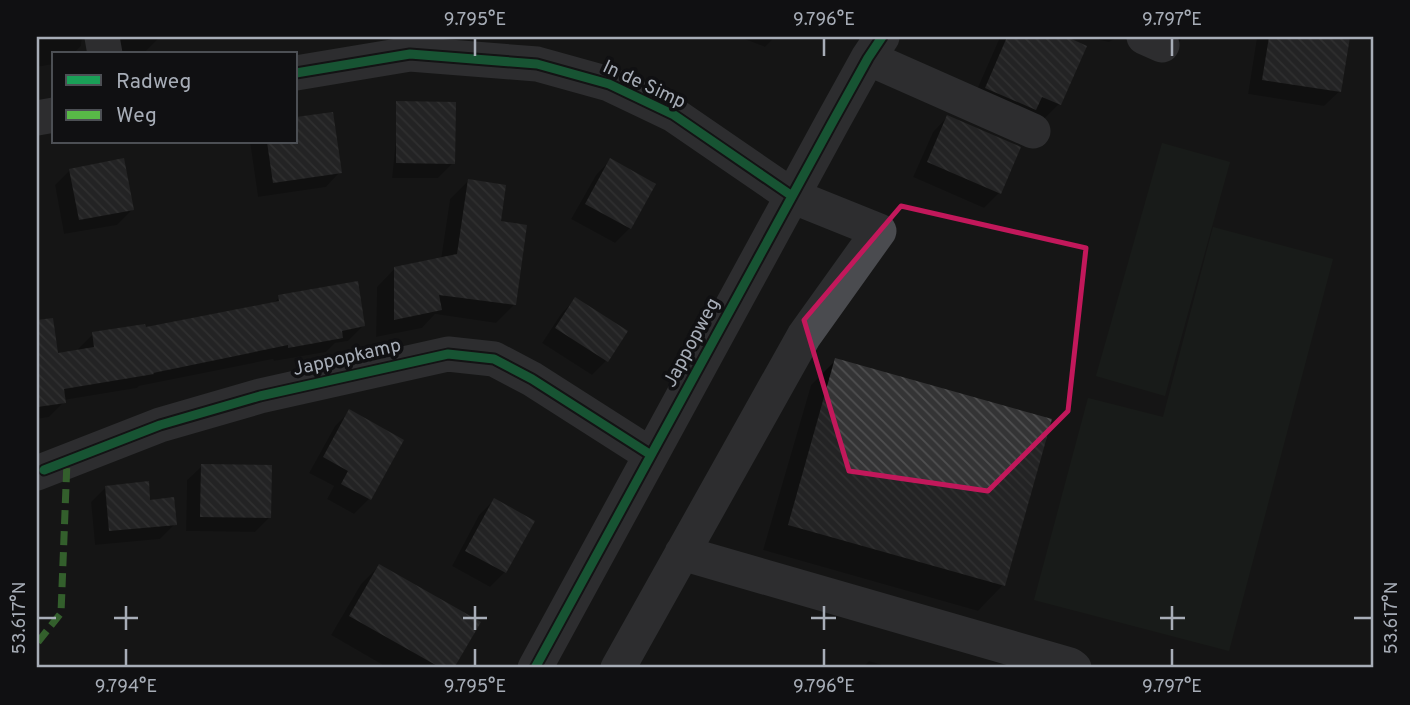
<svg xmlns="http://www.w3.org/2000/svg" width="1410" height="705" font-family="Overpass,sans-serif">
  <style>
    .park { fill: #1c231d }
    .shadow { fill: #0007 }
    .building { fill: url(#building-back-hatch) }
    .lines { fill: none; stroke-linecap: round; stroke-linejoin: round }
    .minor { stroke: #4a4b4f; stroke-width: 35 }
    .quiet { stroke: #58b947; stroke-width: 7; stroke-dasharray: 14 7; stroke-linecap: butt }
    .cycleway-casing { stroke: #101012; stroke-width: 13 }
    .cycleway { stroke: #1a9f57; stroke-width: 9 }
    .marked { fill: none; stroke: #c2185b; stroke-width: 5; stroke-linejoin: round }
    .ticks { fill: none; stroke: #a7adb7; stroke-width: 2.5 }
    .labels { text-anchor: middle; dominant-baseline: central; stroke-width: 7; stroke-linejoin: round; paint-order: stroke }
    .street-label { font-size: 19px; fill: #a7adb7; stroke: #101012 }
    .neatline { fill: none; stroke: #a7adb7; stroke-width: 2.5 }
    .ticks-label { font-size: 18px; text-anchor: middle; fill: #a7adb7 }
  </style>
  <defs>
    <pattern id="building-back-hatch" width="6" height="6" patternUnits="userSpaceOnUse" patternTransform="scale(1.75)"><rect width="6" height="6" fill="#343435"/><path d="M-1 5l2 2M0 0l6 6M5-1l2 2" fill="none" stroke="#4f4f50"/></pattern>
  </defs>
  <rect width="100%" height="100%" fill="#161616"/>
  <!-- park -->
  <path class="park" d="M1162 143 1230 162 1165 396 1096 376Z
    M1213 227 1333 259 1229 651 1034 600 1088 398 1163 417Z"/>
  <!-- shadow -->
  <path class="shadow" d="M37 37H82L81 46 73 54H54V64L37 67Z
    M96 37H160L144 53 136 54H107Z
    M739 37H775L765 47Z
    M1000 37H1062L1085 46 1059 104 1044 119 971 103Z
    M1099 37H1184L1168 53 1130 39 1119 37 1109 42 1099 40Z
    M1257 37H1348L1339 92 1324 106 1248 94Z
    M332 114 340 172 326 187 258 197 250 142H296V119Z
    M947 117 999 193 984 208 913 177 933 132Z
    M398 118 453 163 438 178H392Z
    M610 160 630 228 615 243 571 219 596 175Z
    M70 170 132 210 117 225 64 234 55 185Z
    M468 181 514 305 496 323 435 314 422 328 376 337 377 287 395 268 441 259 450 199Z
    M279 297 363 326 348 341 335 343 326 352 274 361 273 359 139 386 137 388 64 400V402L49 417 37 419V358L79 351 78 349 93 334 144 329 273 304Z
    M575 299 606 361 592 375 542 343 561 314Z
    M836 360 1050 420 1003 585 978 611 763 550 811 385Z
    M350 411 402 440 369 499 354 514 327 499 334 486 309 473 335 426Z
    M202 466 269 518 255 532 186 531 187 480Z
    M106 487 149 501 175 524 160 539 95 545 91 502Z
    M494 500 533 521 505 572 490 587 452 566 479 515Z
    M379 566 479 623 452 668H388L331 635 361 584Z
    M869 661 893 668H862Z"/>
  <!-- building -->
  <path class="building" d="M1007 37H1067L1087 46 1061 105 1042 97 1036 110 985 88Z
    M1269 37H1350L1341 92 1262 80Z
    M396 101 456 102 455 164 396 163Z
    M333 112 342 173 273 183 267 142H296V117Z
    M947 115 1021 147 1001 194 927 162Z
    M124 158 134 210 79 220 69 169Z
    M610 158 656 184 631 229 585 204Z
    M468 179 506 185 501 221 527 225 516 305 439 295 442 310 394 320V267L457 254Z
    M358 281 365 326 342 331 343 338 288 348V345L153 373 154 374 64 389 66 403 37 407V320L53 318 58 353 94 347 92 332 145 324 146 327 279 301 278 295Z
    M575 297 628 331 608 362 555 328Z
    M835 358 1052 419 1005 586 788 525Z
    M349 409 404 440 371 500 341 484 348 471 323 457Z
    M201 464 272 465 271 518 200 517Z
    M149 481 150 500 174 497 177 525 109 531 105 486Z
    M494 498 535 521 506 573 465 551Z
    M379 564 481 622 454 668H441L349 616Z"/>
  <g class="lines">
    <!-- minor -->
    <path class="minor" d="M102 37 105 54
      M1144 37 1162 45
      M868 58 1033 131
      M296 73 410 54 537 64 609 84 651 104 674 115 792 196 879 231 804 336 618 668
      M37 118 54 115
      M37 473 160 425 260 396 448 354 494 359 532 379 651 455
      M682 553 1070 665 1074 668
      M535 668 832 123 868 58 882 37"/>
    <!-- quiet -->
    <path class="quiet" d="M38 642 61 613 67 461"/>
    <!-- cycleway casing -->
    <g class="cycleway-casing">
      <path id="cycleway" d="M296 73 410 54 537 64 609 84 674 115 792 196
        M44 470 160 425 260 396 448 354 494 359 532 379 651 455
        M535 668 832 123 868 58 882 37"/>
    </g>
    <!-- cycleway -->
    <use href="#cycleway" class="cycleway"/>
  </g>
  <!-- marked area -->
  <path d="M0 0H1410V705H0ZM901 206 1086 248 1068 411 988 491 849 471 804 320Z" fill="#161616" fill-opacity=".55" fill-rule="evenodd"/>
  <path class="marked" d="M901 206 1086 248 1068 411 988 491 849 471 804 320Z"/>
  <!-- ticks -->
  <path class="ticks" d="M475 38V56M824 38V56M1172 38V56M126 606V630M475 606V630M824 606V630M1172 606V630M38 618H56M114 618H138M463 618H487M811 618H836M1160 618H1185M1354 618H1372M126 649V666M475 649V666M824 649V666M1172 649V666"/>
  <g class="labels">
    <!-- street labels -->
    <g class="street-label">
      <text transform="translate(644 85) rotate(25)">In de Simp</text>
      <text transform="translate(692 343) rotate(-62)">Jappopweg</text>
      <text transform="translate(347 358) rotate(-13)">Jappopkamp</text>
    </g>
  </g>
  <!-- border -->
  <rect width="1410" height="705" fill="none" stroke="#101012" stroke-width="77"/>
  <!-- legend -->
  <rect x="52" y="52" width="245" height="91" fill="#101012" stroke="#4c4f54" stroke-width="2"/>
  <rect x="66" y="75" width="35" height="10" fill="#1a9f57" stroke="#4c4f54" stroke-width="2"/>
  <text x="116" y="88" font-size="21" fill="#a7adb7">Radweg</text>
  <rect x="66" y="110" width="35" height="10" fill="#58b947" stroke="#4c4f54" stroke-width="2"/>
  <text x="116" y="122" font-size="21" fill="#a7adb7">Weg</text>
  <rect x="38" y="38" width="1334" height="628" class="neatline"/>
  <g class="ticks-label">
    <text x="475" y="25">9.795°E</text>
    <text x="824" y="25">9.796°E</text>
    <text x="1172" y="25">9.797°E</text>
    <text transform="translate(19 618) rotate(-90)" y="6">53.617°N</text>
    <text transform="translate(1391 618) rotate(-90)" y="6">53.617°N</text>
    <text x="126" y="692">9.794°E</text>
    <text x="475" y="692">9.795°E</text>
    <text x="824" y="692">9.796°E</text>
    <text x="1172" y="692">9.797°E</text>
  </g>
</svg>
